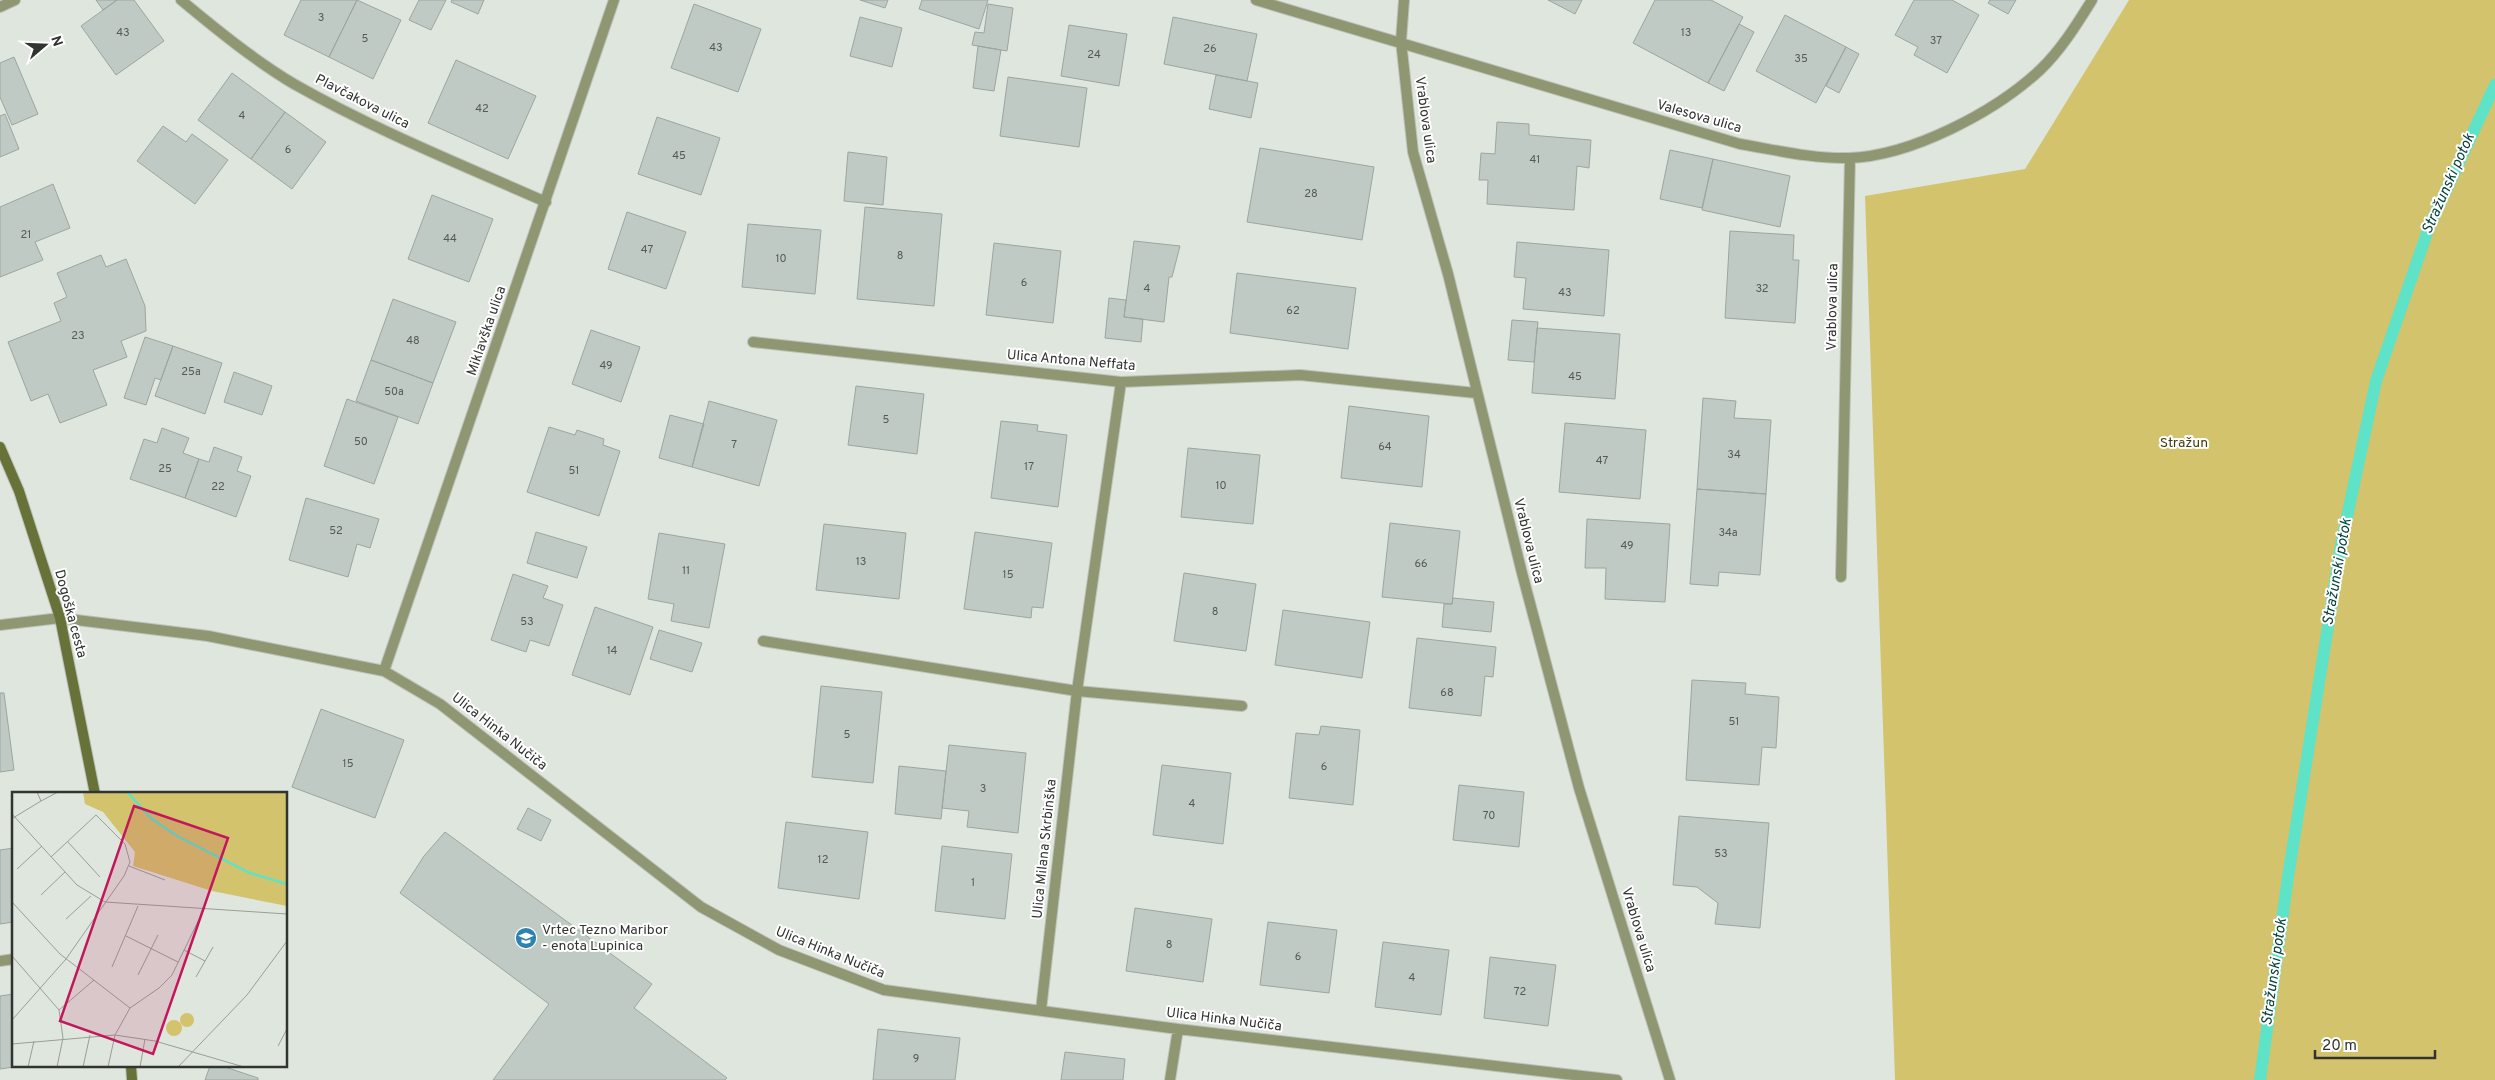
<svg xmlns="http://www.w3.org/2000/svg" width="2495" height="1080" font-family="Overpass,sans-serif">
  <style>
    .green { fill: #d3c36c }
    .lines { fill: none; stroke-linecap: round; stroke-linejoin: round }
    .stream { stroke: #5ee2c8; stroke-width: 12 }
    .building { fill: #c0cac4; stroke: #9ca59f }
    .street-casing { stroke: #bcc2bb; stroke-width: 12 }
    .secondary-casing { stroke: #bcc2bb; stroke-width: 12 }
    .street { stroke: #8e9771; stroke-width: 10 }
    .secondary { stroke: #667237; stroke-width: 10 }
    .labels { text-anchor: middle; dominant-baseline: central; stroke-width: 4; stroke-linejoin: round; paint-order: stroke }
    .number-label { font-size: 11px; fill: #555a56 }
    .street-label { font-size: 14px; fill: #313431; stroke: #fff }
    .park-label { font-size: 14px; fill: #423b10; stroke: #fff }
    .poi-label { font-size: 14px; fill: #313431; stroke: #fff; text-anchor: start }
    .water-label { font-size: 15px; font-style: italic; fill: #044339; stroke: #fff }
    .inset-river { fill: none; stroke: #5ee2c8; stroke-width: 2.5 }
    .inset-road { fill: none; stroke: #999f98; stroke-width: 1 }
    .view { fill: #c2185b; fill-opacity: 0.15; stroke: #c2185b; stroke-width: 2.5 }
    .inset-edge { fill: none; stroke: #313431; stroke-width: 2.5 }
  </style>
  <rect width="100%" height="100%" fill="#dfe6dd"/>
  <!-- green -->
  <path class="green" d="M2129 0H2495V1080H1895L1865 196 2025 169Z"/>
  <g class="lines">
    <!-- stream -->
    <path class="stream" d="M2260 1080 2288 877 2341 545 2376 381 2429 227 2495 85"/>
  </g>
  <!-- building -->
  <path class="building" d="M96 0H117L103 10Z
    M117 0H134L164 41 116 75 81 26Z
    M301 0H357L329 57 284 35Z
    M357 0 401 20 373 79 329 57Z
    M419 0H446L431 30 409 20Z
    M452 0H484L478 14 451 2Z
    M860 0H888L885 8Z
    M922 0H988L979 29 919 9Z
    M1548 0H1582L1575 14Z
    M1655 0H1711L1743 17 1708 83 1633 43Z
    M1914 0H1952L1979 15 1947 73 1914 55 1918 47 1895 35Z
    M1990 0H2016L2008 14 1988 3Z
    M694 4 761 29 738 92 671 68Z
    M988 4 1013 8 1007 51 972 45 975 32 984 33Z
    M1785 15 1846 47 1816 103 1756 71Z
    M860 17 902 28 892 67 850 56Z
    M1173 17 1257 34 1247 81 1164 64Z
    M1739 24 1754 32 1724 91 1708 83Z
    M1069 25 1127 34 1119 86 1061 76Z
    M978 46 1001 50 994 91 973 88Z
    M1846 47 1859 54 1839 93 1826 86Z
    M14 57 38 114 12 125 0 97V63Z
    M456 60 536 96 508 159 428 123Z
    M232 73 285 112 251 159 198 120Z
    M1216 75 1258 83 1251 118 1209 109Z
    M1008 77 1087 88 1079 147 1000 136Z
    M285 112 326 142 292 189 251 159Z
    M5 114 19 149 0 157V116Z
    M657 117 720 138 701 195 638 174Z
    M1497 122 1529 124V135L1591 140 1589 168 1577 166 1574 210 1487 204 1488 180H1479L1481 153 1495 154Z
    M163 126 186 142 192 134 228 160 195 204 137 161Z
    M1260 148 1374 167 1362 240 1247 222Z
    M1670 150 1713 159 1702 208 1660 199Z
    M848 152 887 157 883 205 844 201Z
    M1713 159 1790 176 1780 227 1702 210Z
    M53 184 70 228 35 242 43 260 0 277V207Z
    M432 195 493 219 469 282 408 259Z
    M865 207 942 214 934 306 857 299Z
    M627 212 686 232 666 289 608 269Z
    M748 224 821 230 815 294 742 287Z
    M1730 231 1794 235 1793 260H1799L1795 323 1725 318Z
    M1134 241 1180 246 1172 277H1169L1164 322 1124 317Z
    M1517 242 1609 250 1604 316 1523 309 1526 278 1514 277Z
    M994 243 1061 251 1053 323 986 315Z
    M101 255 106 267 126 259 145 306 146 331 121 341 127 357 93 370 107 405 60 423 48 394 31 401 8 342 61 321 54 303 67 297 57 273Z
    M1237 273 1356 288 1348 349 1230 333Z
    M1109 298 1126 300 1124 317 1143 319 1141 342 1105 338Z
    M393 299 456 322 433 383 371 360Z
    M1512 320 1538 322 1534 362 1508 360Z
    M1537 328 1620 334 1615 399 1532 393Z
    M591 330 640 347 621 402 572 384Z
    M145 337 173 346 161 380 155 378 146 405 124 398Z
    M173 346 222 363 205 414 155 396Z
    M371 360 433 383 418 424 356 401Z
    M234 372 272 386 262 415 224 402Z
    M856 386 924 394 917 454 848 445Z
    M1703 398 1736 401 1734 418 1771 420 1766 494 1697 489Z
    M347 399 398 417 374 484 324 466Z
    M709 401 777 420 759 486 692 467Z
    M1349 406 1429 416 1422 487 1341 478Z
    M670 415 704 424 692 467 659 458Z
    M1001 421 1038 425 1037 431 1067 435 1058 507 991 498Z
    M1565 423 1646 430 1640 499 1559 492Z
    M549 427 575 435 577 430 604 439 603 445 620 451 599 516 527 492Z
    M162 428 189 438 183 453 199 459 185 498 130 479 144 439 157 443Z
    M214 447 242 457 237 471 251 476 236 517 185 498 199 459 209 462Z
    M1188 448 1260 455 1253 524 1181 517Z
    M1697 489 1766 494 1760 575 1719 572 1718 586 1690 584Z
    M306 498 379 519 370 548 357 544 348 577 289 560Z
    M1587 519 1670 524 1665 602 1605 599 1606 568H1585Z
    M1390 523 1460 531 1452 604 1382 597Z
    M824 524 906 533 899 599 816 590Z
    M536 532 587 547 577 578 527 563Z
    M975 532 1052 543 1043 608 1032 607 1031 618 964 609Z
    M659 533 725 544 709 628 671 621 674 604 648 599Z
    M1184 573 1256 584 1246 651 1174 641Z
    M513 574 548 586 543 598 563 605 549 646 530 640 526 652 491 640Z
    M1453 598 1494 602 1491 632 1442 627 1444 604H1452Z
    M595 607 653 627 630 695 572 675Z
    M1283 610 1370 622 1362 678 1275 665Z
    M659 630 702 643 692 672 650 659Z
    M1417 638 1496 647 1493 677 1485 676 1481 716 1409 708Z
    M1692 680 1746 683 1745 694 1779 697 1776 748 1762 747 1759 785 1686 780Z
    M821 686 882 692 873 783 812 777Z
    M0 693H4L14 770 0 772Z
    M321 709 404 740 375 818 292 787Z
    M1321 726 1360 730 1353 805 1289 798 1296 733 1319 735Z
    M949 745 1026 753 1018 833 967 827 969 811 942 808Z
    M1162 765 1231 773 1223 844 1153 835Z
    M899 766 946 771 941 819 895 814Z
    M1459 785 1524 792 1519 847 1453 840Z
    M528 808 551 820 541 841 517 829Z
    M1679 816 1769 823 1760 928 1715 924 1718 903 1697 887 1673 885Z
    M786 822 868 832 859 899 778 888Z
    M445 832 652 984 634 1008 727 1078 725 1080H493L549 1004 400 893 424 856Z
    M942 846 1012 854 1005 919 935 911Z
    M14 848V922L0 924V850Z
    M1135 908 1212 919 1203 982 1126 971Z
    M1268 922 1337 930 1329 993 1260 985Z
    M1383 942 1449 950 1441 1015 1375 1007Z
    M1490 957 1556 965 1548 1026 1484 1018Z
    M14 994V1066H21L0 1069V996Z
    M878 1029 960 1038 955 1080H873Z
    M1065 1052 1125 1059 1123 1080H1061Z
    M210 1066H222L258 1078V1080H205Z"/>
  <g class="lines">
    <!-- street casing -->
    <g class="street-casing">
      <path id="street" d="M181 0C217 30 254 60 294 84 375 130 462 165 546 202
        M1256 0 1740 144C1776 150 1813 159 1849 158 1911 156 1995 112 2040 70 2061 50 2077 24 2092 0
        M1404 0 1401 41 1413 152 1448 274 1522 573 1579 788 1670 1080
        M0 7 15 0
        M753 342 1121 382 1300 375 1476 393
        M1841 577 1850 158
        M0 625 60 618 208 636 384 671 440 704 701 907 779 950 884 990 1178 1029 1617 1080
        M763 641 1077 691 1242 706
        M384 671 614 0
        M0 961 14 959
        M1041 1010 1077 691 1121 382
        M1170 1080 1178 1029"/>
    </g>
    <!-- secondary casing -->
    <g class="secondary-casing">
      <path id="secondary" d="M0 447 19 491 60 618 95 794
        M131 1066 132 1080"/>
    </g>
    <!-- street -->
    <use href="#street" class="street"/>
    <!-- secondary -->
    <use href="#secondary" class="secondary"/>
  </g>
  <!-- icons -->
  <defs>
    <g id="school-disc" transform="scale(1.125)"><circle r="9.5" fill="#2c82b1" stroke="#fff"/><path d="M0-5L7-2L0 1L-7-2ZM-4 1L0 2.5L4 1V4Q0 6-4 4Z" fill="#fff"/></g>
  </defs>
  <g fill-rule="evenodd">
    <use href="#school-disc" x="526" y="938"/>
  </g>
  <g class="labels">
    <!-- number labels -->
    <g class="number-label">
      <text x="321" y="18">3</text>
      <text x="123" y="33">43</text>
      <text x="1686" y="33">13</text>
      <text x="365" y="39">5</text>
      <text x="1936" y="41">37</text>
      <text x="716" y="48">43</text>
      <text x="1210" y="49">26</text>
      <text x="1094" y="55">24</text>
      <text x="1801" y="59">35</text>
      <text x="482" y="109">42</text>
      <text x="242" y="116">4</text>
      <text x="288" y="150">6</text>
      <text x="679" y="156">45</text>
      <text x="1535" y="160">41</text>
      <text x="1311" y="194">28</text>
      <text x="26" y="235">21</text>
      <text x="450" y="239">44</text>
      <text x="647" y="250">47</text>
      <text x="900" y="256">8</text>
      <text x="781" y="259">10</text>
      <text x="1024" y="283">6</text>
      <text x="1147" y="289">4</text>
      <text x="1762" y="289">32</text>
      <text x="1565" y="293">43</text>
      <text x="1293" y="311">62</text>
      <text x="78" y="336">23</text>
      <text x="413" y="341">48</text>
      <text x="606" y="366">49</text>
      <text x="191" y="372">25a</text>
      <text x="1575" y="377">45</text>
      <text x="394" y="392">50a</text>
      <text x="886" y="420">5</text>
      <text x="361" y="442">50</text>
      <text x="734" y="445">7</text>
      <text x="1385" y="447">64</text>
      <text x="1734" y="455">34</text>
      <text x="1602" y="461">47</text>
      <text x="1029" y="467">17</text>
      <text x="165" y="469">25</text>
      <text x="574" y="471">51</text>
      <text x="1221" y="486">10</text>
      <text x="218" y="487">22</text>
      <text x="336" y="531">52</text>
      <text x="1728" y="533">34a</text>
      <text x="1627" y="546">49</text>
      <text x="861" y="562">13</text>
      <text x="1421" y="564">66</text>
      <text x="686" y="571">11</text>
      <text x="1008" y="575">15</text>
      <text x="1215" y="612">8</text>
      <text x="527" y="622">53</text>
      <text x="612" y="651">14</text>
      <text x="1447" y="693">68</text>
      <text x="1734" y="722">51</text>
      <text x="847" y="735">5</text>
      <text x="348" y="764">15</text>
      <text x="1324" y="767">6</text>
      <text x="983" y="789">3</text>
      <text x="1192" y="804">4</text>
      <text x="1489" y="816">70</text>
      <text x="1721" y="854">53</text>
      <text x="823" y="860">12</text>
      <text x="973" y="883">1</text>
      <text x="1169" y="945">8</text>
      <text x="1298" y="957">6</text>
      <text x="1412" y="978">4</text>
      <text x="1520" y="992">72</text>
      <text x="916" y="1059">9</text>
    </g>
    <!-- street labels -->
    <g class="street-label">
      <text transform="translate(362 102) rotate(27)">Plavčakova ulica</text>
      <text transform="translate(1699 117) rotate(16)">Valesova ulica</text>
      <text transform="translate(1425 120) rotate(82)">Vrablova ulica</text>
      <text transform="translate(1833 307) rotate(-89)">Vrablova ulica</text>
      <text transform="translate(487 331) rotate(-71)">Miklavška ulica</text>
      <text transform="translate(1071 361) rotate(5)">Ulica Antona Neffata</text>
      <text transform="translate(1528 541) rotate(76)">Vrablova ulica</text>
      <text transform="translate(70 614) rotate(75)">Dogoška cesta</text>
      <text transform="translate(499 732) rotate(38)">Ulica Hinka Nučiča</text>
      <text transform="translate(1045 849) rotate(-84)">Ulica Milana Skrbinška</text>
      <text transform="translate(1638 930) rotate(73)">Vrablova ulica</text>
      <text transform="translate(830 953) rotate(22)">Ulica Hinka Nučiča</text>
      <text transform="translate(1224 1020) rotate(7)">Ulica Hinka Nučiča</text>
    </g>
    <!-- park labels -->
    <g class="park-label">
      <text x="2184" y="443">Stražun</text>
    </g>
    <!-- poi labels -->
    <g class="poi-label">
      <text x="542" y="930">Vrtec Tezno Maribor<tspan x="542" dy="16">- enota Lupinica</tspan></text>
    </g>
    <!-- water labels -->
    <g class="water-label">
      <text transform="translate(2449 184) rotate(-66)">Stražunski potok</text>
      <text transform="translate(2338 572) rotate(-80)">Stražunski potok</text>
      <text transform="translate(2275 972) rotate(-82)">Stražunski potok</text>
    </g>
  </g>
  <!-- overview -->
  <g transform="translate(12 792)">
    <rect width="275" height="275" fill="#dfe6dd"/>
    <path d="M71 0H275V114L200 99 121 74 123 60 91 20 73 12ZM168 228a7 7 0 1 1 14 0a7 7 0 1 1-14 0ZM154 236a8 8 0 1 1 16 0a8 8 0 1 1-16 0Z" fill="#d3c36c"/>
    <path class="inset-river" d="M115 0 140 27 165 44 238 81 275 92"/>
    <path class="inset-road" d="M29 9 46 0M0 22 65 93 93 110 275 122M1 26 29 9 25 0M55 49 88 85M117 74 153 88M5 77 30 54M29 103 53 80M0 110 48 162 118 216M54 127 79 104M114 144 166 170M172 158 193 169M0 164 47 218 51 246 45 275M100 175 126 114M126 183 146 143M184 185 201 155M47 218 82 188M0 228 54 167 112 84 118 70 113 52 84 23 39 65M0 252 103 243 143 249 232 275M266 254 275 237M16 275 22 249M71 275 78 243M96 275 103 243 118 216 147 196 160 183 192 117M128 275 133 247M166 275 235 203 275 149"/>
    <path class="view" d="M122 14 216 46 141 262 48 229Z"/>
    <rect width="275" height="275" class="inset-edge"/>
  </g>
  <!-- north arrow -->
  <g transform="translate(45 45) rotate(71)" stroke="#ffffff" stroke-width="4" paint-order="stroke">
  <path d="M0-4L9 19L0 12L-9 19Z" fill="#313431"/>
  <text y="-8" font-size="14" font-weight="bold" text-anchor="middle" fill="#313431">N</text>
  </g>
  <!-- scale -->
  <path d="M2315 1050v8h120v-8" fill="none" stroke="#313431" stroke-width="2.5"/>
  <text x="2322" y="1050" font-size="15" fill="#313431" stroke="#ffffff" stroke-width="4" paint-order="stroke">20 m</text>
</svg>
